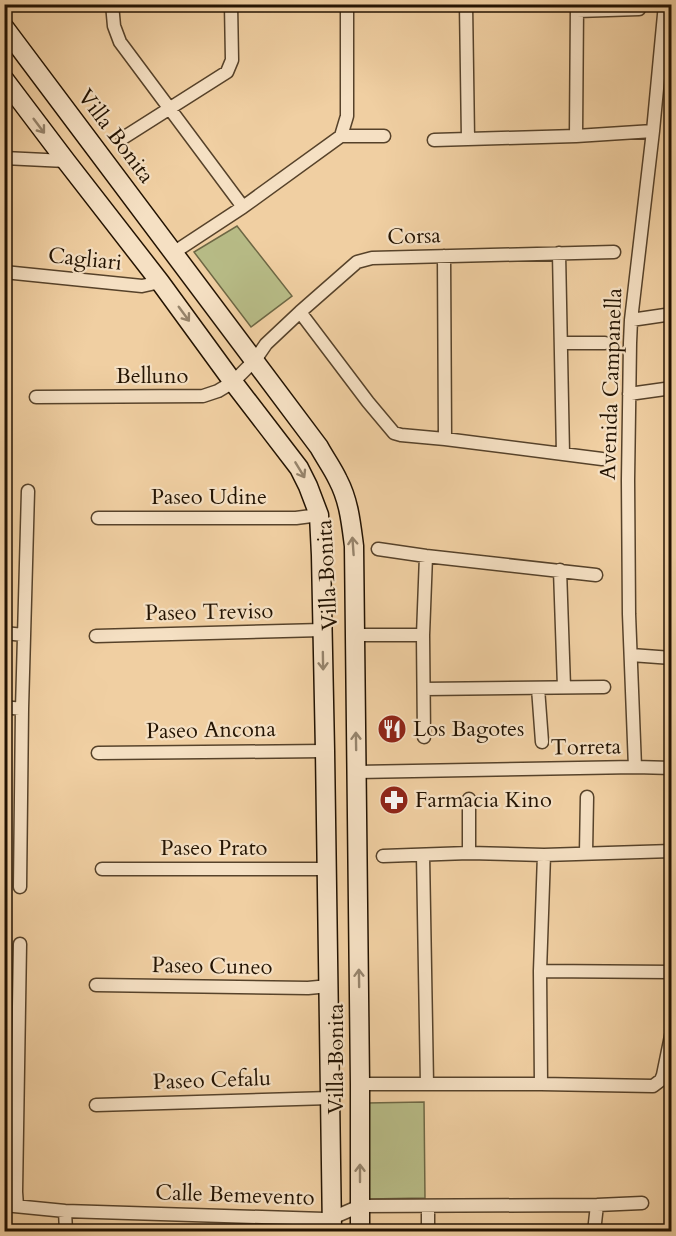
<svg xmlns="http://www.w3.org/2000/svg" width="676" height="1236" font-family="Cardo,serif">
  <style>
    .green { fill: #b7bb86; stroke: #6d6744; stroke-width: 1.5 }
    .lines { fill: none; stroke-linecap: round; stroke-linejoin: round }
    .street-casing { stroke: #56422a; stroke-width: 15 }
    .secondary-casing { stroke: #231302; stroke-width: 21 }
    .street { stroke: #f5e0c3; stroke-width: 12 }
    .secondary { stroke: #f5e0c3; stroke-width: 18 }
    .oneway { stroke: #96846c }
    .labels { text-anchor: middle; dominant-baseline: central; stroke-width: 4.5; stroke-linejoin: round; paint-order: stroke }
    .street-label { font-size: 22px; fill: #231302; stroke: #f5e0c3 }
    .poi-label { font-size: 22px; fill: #231302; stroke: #f5e0c3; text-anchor: start }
  </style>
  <rect width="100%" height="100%" fill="#f0cfa2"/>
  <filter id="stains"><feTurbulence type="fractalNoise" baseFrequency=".00333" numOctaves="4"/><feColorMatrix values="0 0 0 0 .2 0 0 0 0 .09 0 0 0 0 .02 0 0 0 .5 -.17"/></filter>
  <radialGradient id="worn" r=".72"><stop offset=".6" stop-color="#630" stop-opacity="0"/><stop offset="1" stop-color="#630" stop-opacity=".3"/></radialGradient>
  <!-- green -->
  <path class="green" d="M237 226 292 296 251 327 194 252Z
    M424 1102 425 1198 368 1199 367 1103Z"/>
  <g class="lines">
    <!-- street casing -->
    <g class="street-casing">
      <path id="street" d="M112 4 114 26 120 42 243 207
        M466 4 468 139
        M577 11 639 9
        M341 136 347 116V4
        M576 136 577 4
        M123 138 227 72 232 60 231 4
        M434 140 576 136 653 131
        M4 158 66 161
        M173 253 243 207 341 136H384
        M559 253 563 454
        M444 256 445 439
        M4 272 142 286 160 282
        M300 312 368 402 394 433 401 435 445 439 602 459
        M631 320 672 314
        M561 343H605
        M629 394 672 388
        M36 397 203 396 218 391 233 382 255 360 266 344 300 312 357 262 372 258 614 252
        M98 518H296L319 515
        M378 549 426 556 596 575
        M560 570 564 687
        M4 633 24 635
        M355 635H423
        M96 636 322 630
        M631 655 672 658
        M538 688 542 742
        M424 689 604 687
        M4 707 22 709
        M424 737 423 635 426 556
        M98 753 325 751
        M635 767 629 614 628 480 630 343 631 320 653 131 665 4
        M357 772 635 767 672 768
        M469 853V799
        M586 853 587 797
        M423 855 427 1084
        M383 856 469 853 544 855 672 851
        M102 869H327
        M20 887 22 709 28 491
        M540 971 672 972
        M96 985 308 988 329 986
        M360 1084H541L653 1086 661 1080 663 1075 672 1031
        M541 1084 540 971 544 855
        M96 1105 330 1098
        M4 1205 65 1211 324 1219 332 1218 360 1206 597 1205 642 1203
        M17 1206 16 1192 20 944
        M428 1206V1232
        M65 1211 66 1232
        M594 1232 597 1205"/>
    </g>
    <!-- secondary casing -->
    <g class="secondary-casing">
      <path id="secondary" d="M4 27 319 447C325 458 333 469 338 480 349 501 351 523 354 546L360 1084V1232
        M4 79 66 161 160 282 233 382 299 468 308 486 319 515 321 555 325 751 332 1232"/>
    </g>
    <!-- street -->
    <use href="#street" class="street"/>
    <!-- secondary -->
    <use href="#secondary" class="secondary"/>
  </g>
  <!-- one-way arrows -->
  <defs><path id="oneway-shaft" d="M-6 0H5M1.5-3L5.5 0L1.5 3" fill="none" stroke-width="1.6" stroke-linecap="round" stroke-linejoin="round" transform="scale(1.5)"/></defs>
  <g class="oneway">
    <use href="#oneway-shaft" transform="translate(39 126) rotate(53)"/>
    <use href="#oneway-shaft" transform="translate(184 314) rotate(54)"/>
    <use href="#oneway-shaft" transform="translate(300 470) rotate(59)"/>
    <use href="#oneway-shaft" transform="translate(353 546) rotate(-94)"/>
    <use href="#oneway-shaft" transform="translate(323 661) rotate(89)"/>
    <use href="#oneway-shaft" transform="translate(356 741) rotate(-91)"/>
    <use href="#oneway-shaft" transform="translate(359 978) rotate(-91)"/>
    <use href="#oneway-shaft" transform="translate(360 1173) rotate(-90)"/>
  </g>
  <!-- icons -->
  <defs>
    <g id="restaurant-disc" transform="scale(1.5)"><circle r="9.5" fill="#8f2418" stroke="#f5e0c3"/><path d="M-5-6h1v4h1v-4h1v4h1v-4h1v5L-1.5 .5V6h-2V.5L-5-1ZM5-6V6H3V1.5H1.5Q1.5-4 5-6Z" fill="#fff"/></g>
    <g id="pharmacy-disc" transform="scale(1.5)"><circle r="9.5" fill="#8f2418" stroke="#f5e0c3"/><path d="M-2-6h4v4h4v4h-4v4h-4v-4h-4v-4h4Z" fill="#fff"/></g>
  </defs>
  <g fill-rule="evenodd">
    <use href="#restaurant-disc" x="392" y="729"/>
    <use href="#pharmacy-disc" x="394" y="800"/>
  </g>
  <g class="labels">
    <!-- street labels -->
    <g class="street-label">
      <text transform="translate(116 136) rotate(53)">Villa Bonita</text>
      <text transform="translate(414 236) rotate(-2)">Corsa</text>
      <text transform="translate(85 259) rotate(6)">Cagliari</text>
      <text x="152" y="376">Belluno</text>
      <text transform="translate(611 384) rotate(-88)">Avenida Campanella</text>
      <text x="209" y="497">Paseo Udine</text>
      <text transform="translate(327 575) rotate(-93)">Villa Bonita</text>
      <text transform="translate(209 612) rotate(-1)">Paseo Treviso</text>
      <text transform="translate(211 730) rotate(-1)">Paseo Ancona</text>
      <text transform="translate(586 747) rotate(-1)">Torreta</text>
      <text x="214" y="848">Paseo Prato</text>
      <text transform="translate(212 966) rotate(1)">Paseo Cuneo</text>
      <text transform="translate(336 1059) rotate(-90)">Villa Bonita</text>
      <text transform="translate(212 1080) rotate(-2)">Paseo Cefalu</text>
      <text transform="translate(235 1195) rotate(2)">Calle Bemevento</text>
    </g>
    <!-- poi labels -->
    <g class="poi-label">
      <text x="413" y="729">Los Bagotes</text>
      <text x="415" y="800">Farmacia Kino</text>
    </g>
  </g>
  <!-- margin -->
  <rect width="676" height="1236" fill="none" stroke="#f0cfa2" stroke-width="24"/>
  <rect x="6" y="6" width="664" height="1224" fill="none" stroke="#231302" stroke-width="3"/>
  <rect x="12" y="12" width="652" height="1212" fill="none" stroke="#231302" stroke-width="1.5"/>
  <rect width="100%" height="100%" filter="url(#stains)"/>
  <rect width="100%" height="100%" fill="url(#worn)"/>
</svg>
